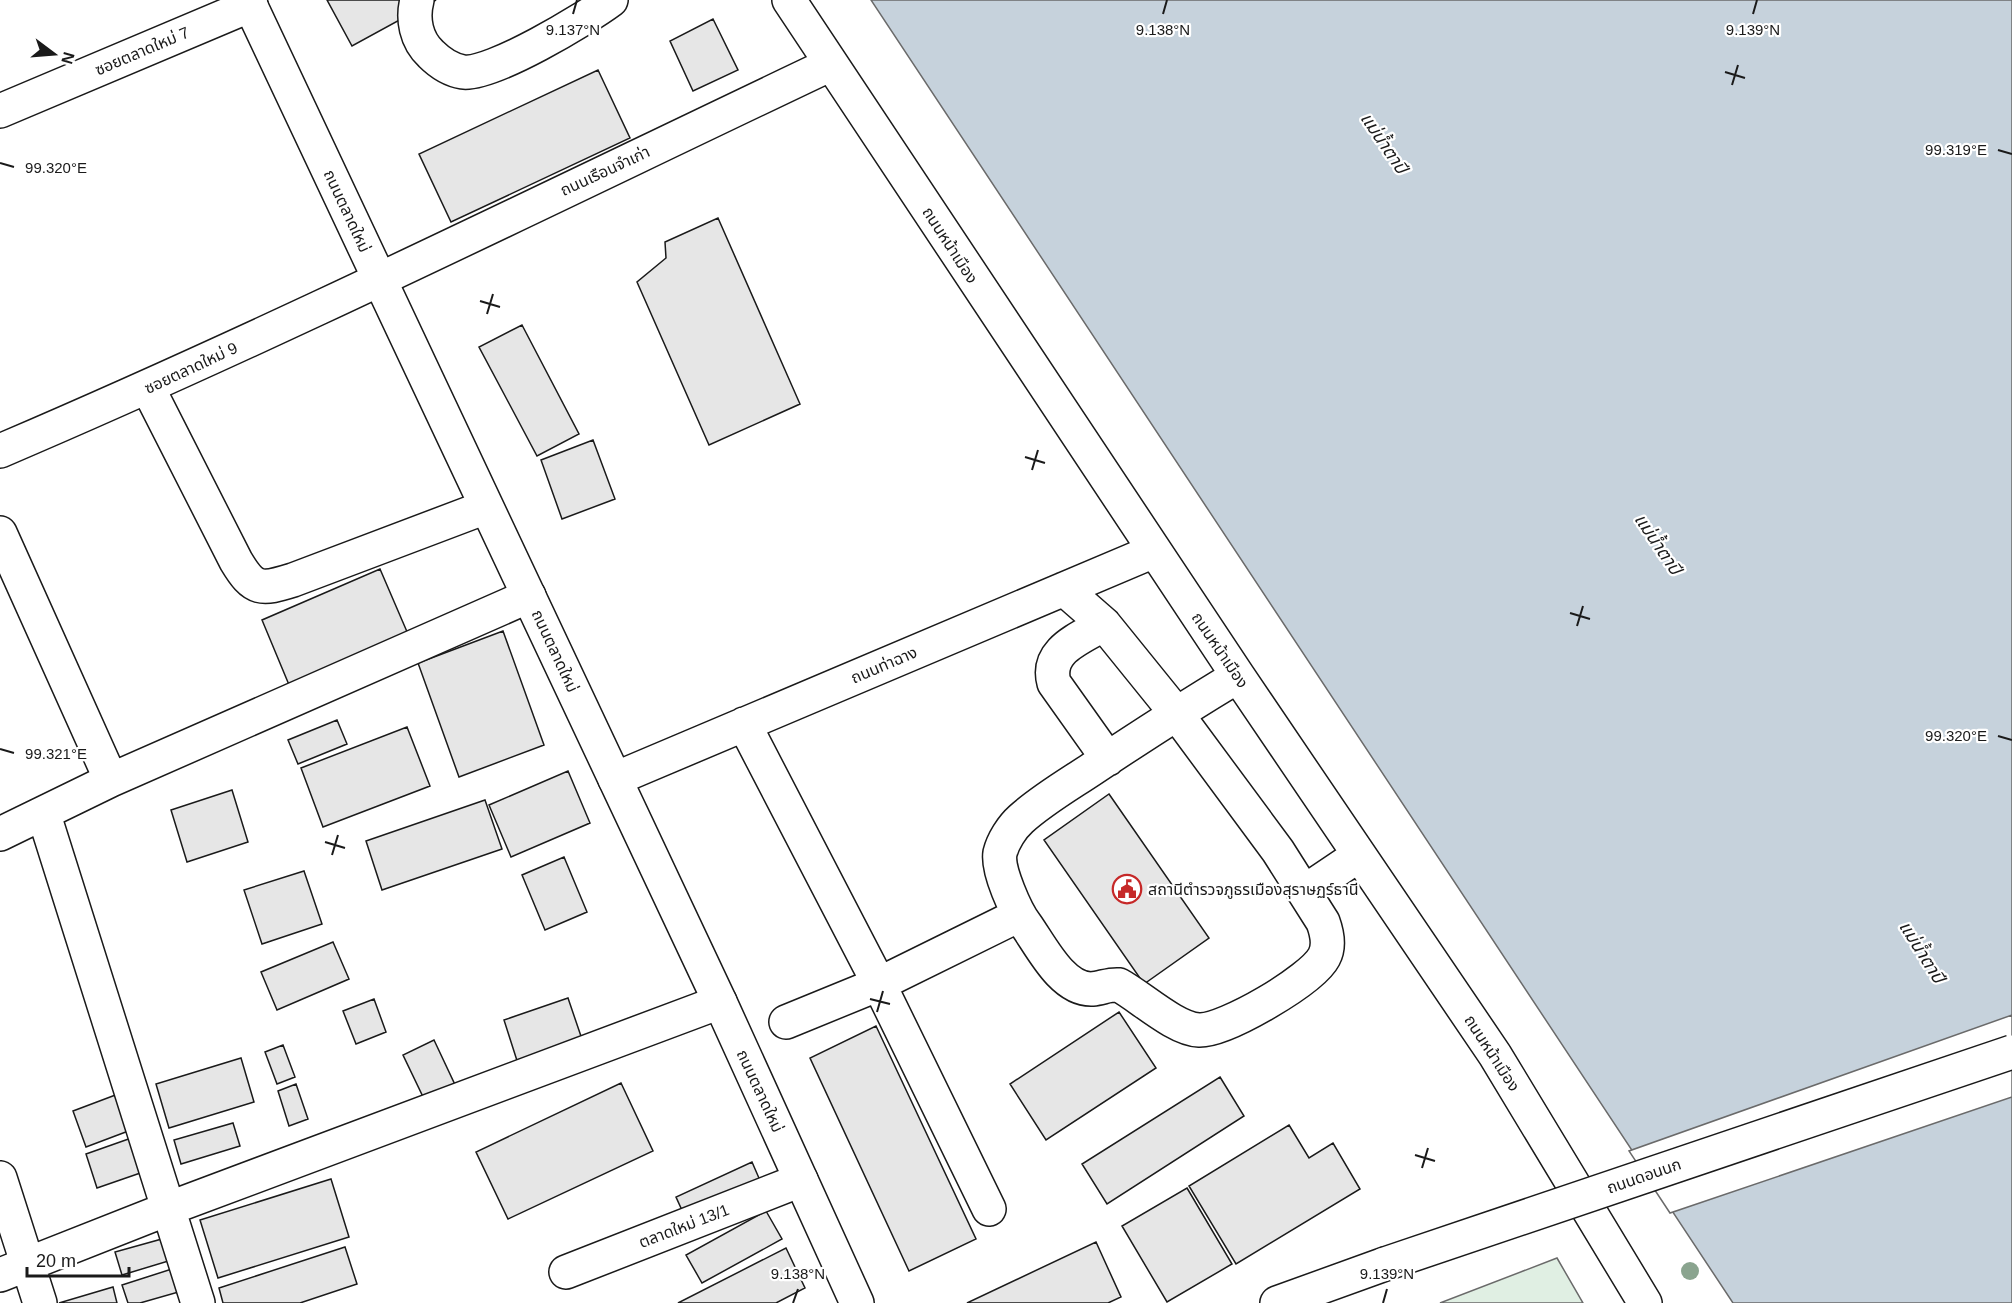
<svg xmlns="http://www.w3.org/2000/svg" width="2012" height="1303" font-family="Arial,'Noto Sans Thai',sans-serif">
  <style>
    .green { fill: #e0efe3; stroke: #6a6a6a; stroke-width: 1.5 }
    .water { fill: #c6d2dc; stroke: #6a6a6a; stroke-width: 1.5 }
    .pier { fill: #fff; stroke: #6a6a6a; stroke-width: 1.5 }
    .building { fill: #e6e6e6; stroke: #1a1a1a; stroke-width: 1.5 }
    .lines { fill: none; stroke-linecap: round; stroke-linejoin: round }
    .minor-casing { stroke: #1a1a1a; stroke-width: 36 }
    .major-casing { stroke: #1a1a1a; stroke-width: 36 }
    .minor { stroke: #fff; stroke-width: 33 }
    .major { stroke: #fff; stroke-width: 33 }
    .major-bridge-casing { stroke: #1a1a1a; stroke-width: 36; stroke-linecap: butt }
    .major-bridge { stroke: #fff; stroke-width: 33 }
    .tree { fill: #8aa48f }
    .ticks { fill: none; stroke: #1a1a1a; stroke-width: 2 }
    .labels { text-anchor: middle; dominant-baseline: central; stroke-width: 4.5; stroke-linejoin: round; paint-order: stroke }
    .street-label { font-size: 16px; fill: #1a1a1a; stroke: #fff }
    .poi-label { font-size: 16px; fill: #1a1a1a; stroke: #fff; text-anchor: start }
    .water-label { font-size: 18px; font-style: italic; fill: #1a1a1a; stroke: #fff }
    .ticks-label { font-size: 15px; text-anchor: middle; fill: #1a1a1a; stroke: #fff; stroke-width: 4.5; stroke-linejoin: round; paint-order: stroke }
  </style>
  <rect width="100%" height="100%" fill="#fff"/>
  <!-- green -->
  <path class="green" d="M1557 1258 1583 1303H1440Z"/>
  <!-- water -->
  <path class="water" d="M871 0H2012V1303H1733Z"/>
  <!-- pier -->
  <path class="pier" d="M2012 1015V1097L1670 1213 1629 1151Z"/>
  <!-- building -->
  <path class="building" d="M327 0H436L352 46Z
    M713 19 738 70 693 91 670 41Z
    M598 70 630 138 451 222 419 154Z
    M718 218 800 404 709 445 637 282 666 258 665 242Z
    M522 325 579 434 537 456 479 347Z
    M593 440 615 499 562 519 541 460Z
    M380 569 411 641 292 692 262 620Z
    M503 631 544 745 459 777 418 663Z
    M337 720 347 744 298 764 288 740Z
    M407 727 430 786 323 827 301 768Z
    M568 771 590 823 511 857 489 805Z
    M232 790 248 842 187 862 171 810Z
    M1109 794 1209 938 1144 984 1044 840Z
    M485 800 502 849 382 890 366 841Z
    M564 857 587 912 545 930 522 875Z
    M304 871 322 924 262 944 244 890Z
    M333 942 349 979 277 1010 261 972Z
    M568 998 585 1048 520 1070 504 1020Z
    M374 999 386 1032 356 1044 343 1011Z
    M1119 1012 1156 1068 1046 1140 1010 1084Z
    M876 1026 976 1239 909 1271 810 1058Z
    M434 1040 457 1089 426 1103 403 1055Z
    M283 1045 295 1077 277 1084 265 1052Z
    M241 1058 254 1102 169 1128 156 1084Z
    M1220 1077 1244 1116 1107 1204 1082 1164Z
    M621 1083 653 1151 508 1219 476 1152Z
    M296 1084 308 1119 289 1126 278 1091Z
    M126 1091 139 1127 86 1147 73 1111Z
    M233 1123 240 1146 181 1164 174 1140Z
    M1289 1125 1309 1158 1333 1143 1360 1189 1236 1264 1189 1186Z
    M137 1136 149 1170 97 1188 86 1154Z
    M752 1162 762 1185 686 1219 676 1197Z
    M331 1179 349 1237 218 1278 200 1220Z
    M1187 1188 1232 1264 1167 1302 1122 1226Z
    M766 1211 782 1239 702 1283 686 1255Z
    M169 1237 175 1259 122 1275 115 1252Z
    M1096 1242 1121 1297 1108 1303H967Z
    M345 1247 357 1284 300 1303H223L219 1288Z
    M786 1248 805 1288 776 1303H678Z
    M175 1268 182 1291 140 1303H128L122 1285Z
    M113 1287 117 1303H59Z"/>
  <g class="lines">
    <!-- minor casing -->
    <g class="minor-casing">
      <path id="minor" d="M417 0C412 19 416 40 431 54 440 63 451 70 463 72 491 76 587 18 611 0
        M789 0 1238 676 1495 1055 1645 1303
        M0 111 251 5
        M148 388 236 561C254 591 261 590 293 580L486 507
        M0 451C281 331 555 195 831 64
        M0 533 111 780
        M1064 589 1104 624 1176 713 1278 851 1323 922C1327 933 1330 946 1324 957 1312 980 1225 1031 1199 1030 1175 1029 1141 997 1119 985 1110 984 1102 988 1092 989 1062 990 1041 946 1026 925 1016 912 997 870 1000 853 1003 841 1012 827 1021 819 1042 800 1068 785 1092 769 1140 737 1188 706 1238 676
        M1104 624C1080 639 1045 650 1054 683L1108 759
        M744 724 879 984 989 1209
        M615 779 1154 551
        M44 815 198 1303
        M0 834 111 780 529 596
        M1304 892 1359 855
        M786 1022 879 984 1019 915
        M0 1178 40 1303
        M566 1272 801 1180
        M0 1275 170 1208 720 1002"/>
    </g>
    <!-- major casing -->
    <g class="major-casing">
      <path id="major" d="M248 0 720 1002 857 1303
        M1277 1303 1385 1264"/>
    </g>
    <!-- minor -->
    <use href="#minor" class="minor"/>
    <!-- major -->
    <use href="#major" class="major"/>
    <!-- major-bridge casing -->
    <g class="major-bridge-casing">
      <path id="major-bridge" d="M1385 1264 2012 1052"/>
    </g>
    <!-- major-bridge -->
    <use href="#major-bridge" class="major-bridge"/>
  </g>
  <!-- trees -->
  <circle class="tree" cx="1690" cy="1271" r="9"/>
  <!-- ticks -->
  <path class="ticks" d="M573 14 577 0M1163 14 1167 0M1753 14 1757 0M1725 72 1745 78M1732 85 1738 65M1998 150 2012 154M0 163 14 167M480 301 500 307M487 314 493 294M1025 457 1045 463M1032 470 1038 450M1570 613 1590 619M1577 626 1583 606M1998 736 2012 740M0 749 14 753M325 842 345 848M332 855 338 835M870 999 890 1004M877 1012 883 991M1415 1155 1435 1161M1422 1168 1428 1148M793 1303 798 1289M1383 1303 1387 1289"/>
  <!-- icons -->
  <defs>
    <g id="civic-ring" transform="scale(1.5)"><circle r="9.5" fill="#fff" stroke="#c62828" stroke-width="1.5"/><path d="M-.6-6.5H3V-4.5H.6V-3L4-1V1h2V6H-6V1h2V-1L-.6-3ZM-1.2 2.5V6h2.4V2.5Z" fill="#c62828"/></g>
  </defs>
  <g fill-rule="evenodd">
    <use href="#civic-ring" x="1127" y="889"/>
  </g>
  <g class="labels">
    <!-- street labels -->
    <g class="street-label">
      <text transform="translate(142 51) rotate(-23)">ซอยตลาดใหม่ 7</text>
      <text transform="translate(605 171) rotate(-25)">ถนนเรือนจำเก่า</text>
      <text transform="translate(347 211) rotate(65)">ถนนตลาดใหม่</text>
      <text transform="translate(950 245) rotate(57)">ถนนหน้าเมือง</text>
      <text transform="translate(191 368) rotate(-25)">ซอยตลาดใหม่ 9</text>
      <text transform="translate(1220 650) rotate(56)">ถนนหน้าเมือง</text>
      <text transform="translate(555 651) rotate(65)">ถนนตลาดใหม่</text>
      <text transform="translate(884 665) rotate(-23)">ถนนท่าฉาง</text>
      <text transform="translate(1492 1053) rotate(57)">ถนนหน้าเมือง</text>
      <text transform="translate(760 1091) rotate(65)">ถนนตลาดใหม่</text>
      <text transform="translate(1644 1176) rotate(-19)">ถนนดอนนก</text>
      <text transform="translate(684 1226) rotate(-21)">ตลาดใหม่ 13/1</text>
    </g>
    <!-- poi labels -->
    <g class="poi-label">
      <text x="1148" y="889">สถานีตำรวจภูธรเมืองสุราษฏร์ธานี</text>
    </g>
    <!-- water labels -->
    <g class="water-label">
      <text transform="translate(1384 143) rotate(56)">แม่น้ำตาปี</text>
      <text transform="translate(1658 544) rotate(56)">แม่น้ำตาปี</text>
      <text transform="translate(1922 952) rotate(58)">แม่น้ำตาปี</text>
    </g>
  </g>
  <g class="ticks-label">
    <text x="573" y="35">9.137°N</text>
    <text x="1163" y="35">9.138°N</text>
    <text x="1753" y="35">9.139°N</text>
    <text x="1956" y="155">99.319°E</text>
    <text x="56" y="173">99.320°E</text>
    <text x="1956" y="741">99.320°E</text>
    <text x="56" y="759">99.321°E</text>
    <text x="798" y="1279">9.138°N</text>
    <text x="1387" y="1279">9.139°N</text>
  </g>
  <!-- north arrow -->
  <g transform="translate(54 54) rotate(106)" stroke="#ffffff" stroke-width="4.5" paint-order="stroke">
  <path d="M0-4.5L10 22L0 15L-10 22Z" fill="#1a1a1a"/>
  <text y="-9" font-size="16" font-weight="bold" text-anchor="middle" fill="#1a1a1a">N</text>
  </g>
  <!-- scale -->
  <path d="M27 1267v9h102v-9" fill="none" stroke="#1a1a1a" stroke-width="3"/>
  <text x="36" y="1267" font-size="18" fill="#1a1a1a" stroke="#ffffff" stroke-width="4.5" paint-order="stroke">20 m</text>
</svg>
